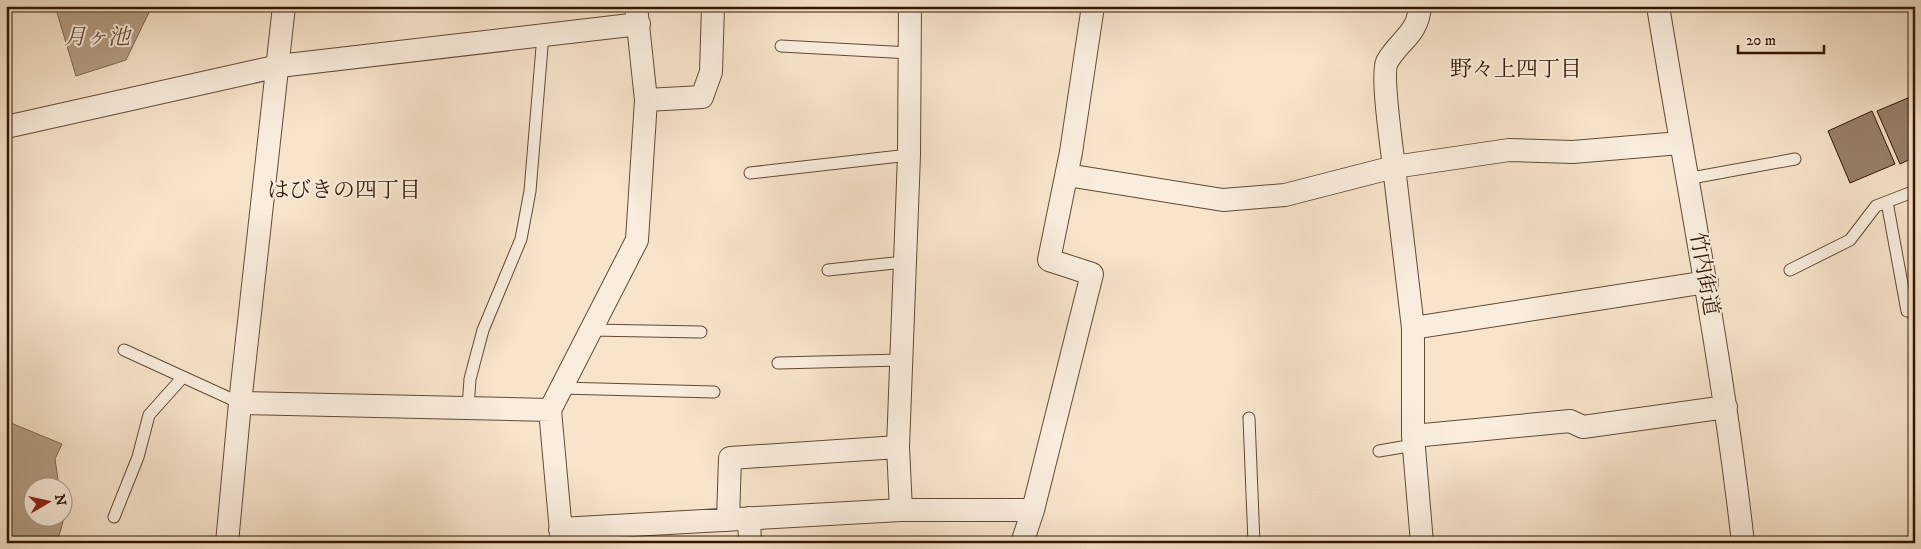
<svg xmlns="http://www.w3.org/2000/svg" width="1921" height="549" font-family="'IM FELL DW Pica','Noto Serif JP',serif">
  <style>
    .water { fill: #b49e86; stroke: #806850 }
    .building { fill: #98816a; stroke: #321600 }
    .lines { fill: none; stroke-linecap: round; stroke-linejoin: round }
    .lane-casing { stroke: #634a33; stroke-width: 13 }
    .street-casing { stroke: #634a33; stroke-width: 24 }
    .lane { stroke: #faeddd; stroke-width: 11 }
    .street { stroke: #faeddd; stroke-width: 22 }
    .labels { text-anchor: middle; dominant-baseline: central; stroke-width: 4; stroke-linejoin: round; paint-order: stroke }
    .street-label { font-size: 21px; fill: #321600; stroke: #faeddd }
    .water-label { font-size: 22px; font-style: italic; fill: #664c36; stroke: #faeddd }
    .neighbourhood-label { font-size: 22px; fill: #321600; stroke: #faeddd }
  </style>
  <rect width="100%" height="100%" fill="#f7e4cb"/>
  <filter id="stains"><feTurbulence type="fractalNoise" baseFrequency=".004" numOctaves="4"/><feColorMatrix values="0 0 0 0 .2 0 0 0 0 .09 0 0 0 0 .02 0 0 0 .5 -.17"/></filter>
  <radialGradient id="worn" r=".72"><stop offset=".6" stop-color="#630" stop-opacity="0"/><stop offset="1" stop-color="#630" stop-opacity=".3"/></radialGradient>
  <!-- water -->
  <path class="water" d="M55 6H152L126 60 76 76Z
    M6 421 62 444 55 459 59 486H32V516H62L63 509 64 518 57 543H6Z"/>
  <!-- building -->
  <path class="building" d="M1915 95V157L1900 164 1877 111Z
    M1872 111 1895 164 1850 183 1828 131Z"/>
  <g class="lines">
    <!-- lane casing -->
    <g class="lane-casing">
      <path id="lane" d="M781 46 910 53
        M750 173 909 155
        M1686 179 1795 159
        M1887 202 1907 311
        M828 270 904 262
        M1790 270 1850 240 1876 206 1915 191
        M591 330 701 332
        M124 350 240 403
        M778 363 900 360
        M561 388 714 392
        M468 408 470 379 483 330 521 239 530 191 543 35
        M1249 418 1254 543
        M1379 451 1414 445
        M114 517 138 457 149 415 183 377"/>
    </g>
    <!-- street casing -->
    <g class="street-casing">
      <path id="street" d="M1658 6C1687 185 1723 363 1743 543
        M646 100 702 97 711 72 713 6
        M6 127 279 66 639 24
        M1680 143 1573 152 1509 150 1394 167 1413 328 1707 282
        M1067 175 1223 200 1285 195 1394 167C1392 149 1381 75 1387 62 1399 40 1418 35 1420 6
        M1413 328V436L1422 543
        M240 403 550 410
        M1413 436 1570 421 1583 427 1726 407
        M901 510 898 447 909 155 910 6
        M1033 510 1092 274 1049 260 1071 152 1093 6
        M749 518 750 543
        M728 520 730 458 898 447
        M560 529 901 510H1033L1022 543
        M227 543 240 403 284 6
        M562 543 550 410 637 240 646 100 636 6"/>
    </g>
    <!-- lane -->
    <use href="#lane" class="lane"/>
    <!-- street -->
    <use href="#street" class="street"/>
  </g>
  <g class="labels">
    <!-- street labels -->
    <g class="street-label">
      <text transform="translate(1704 274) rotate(80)">竹内街道</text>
    </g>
    <!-- water labels -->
    <g class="water-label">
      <text x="97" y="37">月ヶ池</text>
    </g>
    <!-- neighbourhood labels -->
    <g class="neighbourhood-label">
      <text x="1516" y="69">野々上四丁目</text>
      <text x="344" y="190">はびきの四丁目</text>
    </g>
  </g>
  <!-- margin -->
  <rect width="1921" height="549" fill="none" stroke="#f7e4cb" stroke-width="25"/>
  <rect x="8" y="8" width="1906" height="534" fill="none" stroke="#321600" stroke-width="2.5"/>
  <rect x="12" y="12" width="1896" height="524" fill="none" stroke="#321600"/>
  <!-- north arrow -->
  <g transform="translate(48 502) rotate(81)"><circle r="24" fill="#faeddd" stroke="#aa9785"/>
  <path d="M0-4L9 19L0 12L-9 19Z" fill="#8f2418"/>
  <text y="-8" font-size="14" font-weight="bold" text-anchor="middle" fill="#321600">N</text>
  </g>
  <!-- scale -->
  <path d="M1738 45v8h86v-8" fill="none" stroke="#321600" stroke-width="2.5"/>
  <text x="1746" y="45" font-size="15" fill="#321600" stroke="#faeddd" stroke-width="4" paint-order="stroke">20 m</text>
  <rect width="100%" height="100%" filter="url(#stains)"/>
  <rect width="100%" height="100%" fill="url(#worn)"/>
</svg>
